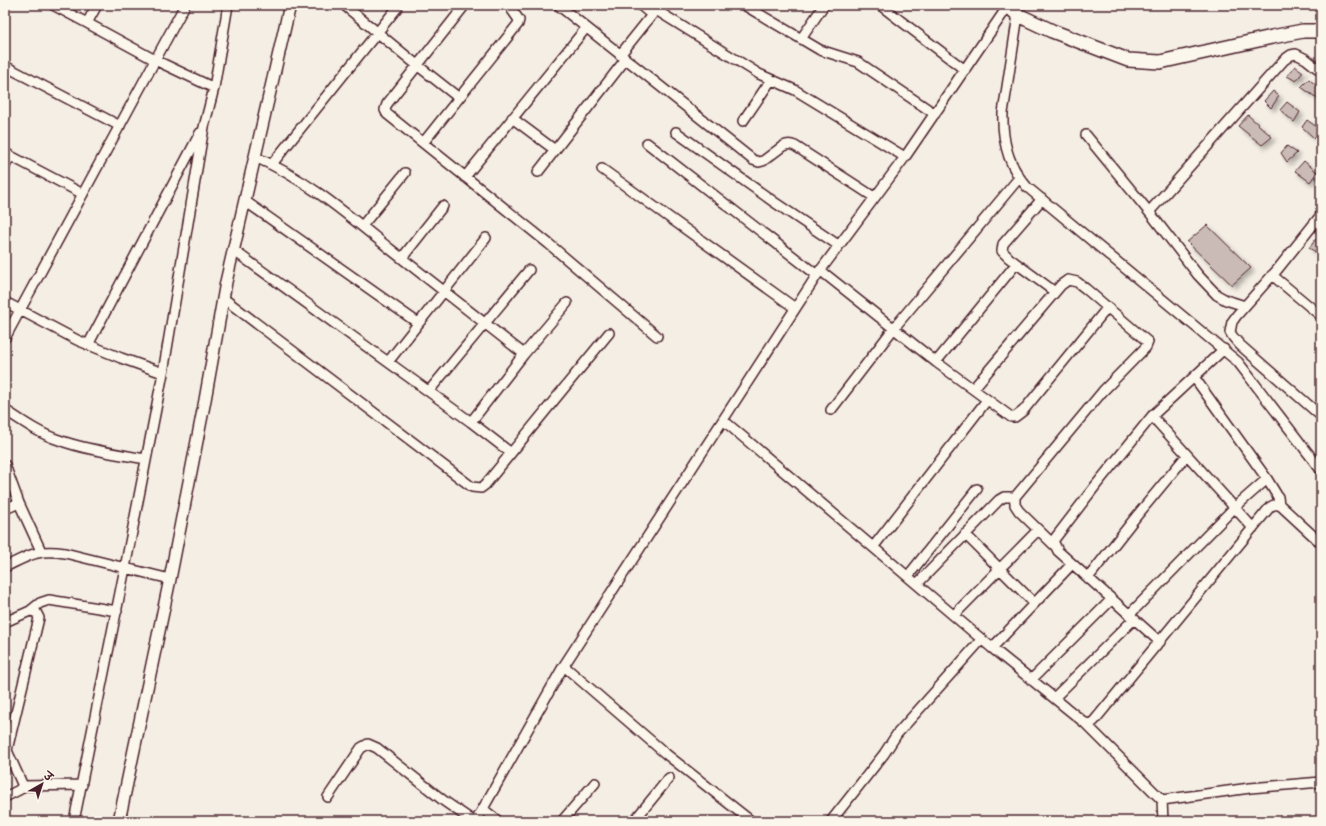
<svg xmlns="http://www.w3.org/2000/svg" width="1326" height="826" font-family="Caveat,'Playpen Sans Deva',sans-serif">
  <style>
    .building { fill: #cabbb6; stroke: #4a1f2b; filter: url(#shadow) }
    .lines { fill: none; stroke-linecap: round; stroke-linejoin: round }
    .minor-casing { stroke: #4a1f2b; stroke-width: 12 }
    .tertiary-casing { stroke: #4a1f2b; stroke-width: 14 }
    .secondary-casing { stroke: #4a1f2b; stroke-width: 16 }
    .minor { stroke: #fbf7ec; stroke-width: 9 }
    .tertiary { stroke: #fbf7ec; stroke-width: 11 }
    .secondary { stroke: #fbf7ec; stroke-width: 13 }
  </style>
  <defs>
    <filter id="shadow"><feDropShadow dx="3.5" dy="3.5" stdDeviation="2" flood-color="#0004"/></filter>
  </defs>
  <rect width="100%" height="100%" fill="#f4eee4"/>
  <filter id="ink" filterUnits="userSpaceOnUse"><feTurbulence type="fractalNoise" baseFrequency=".025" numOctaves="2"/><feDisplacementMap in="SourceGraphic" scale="8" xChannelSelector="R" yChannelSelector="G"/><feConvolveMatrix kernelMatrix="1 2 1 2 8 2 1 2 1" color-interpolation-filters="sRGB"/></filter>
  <g filter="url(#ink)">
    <!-- building -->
    <path class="building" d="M1295 66 1303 72 1296 81 1287 76Z
      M1309 79 1321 90V101L1301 87Z
      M1273 91 1279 96 1271 108 1264 101Z
      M1287 102 1300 112 1294 122 1280 110Z
      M1248 115 1272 137 1262 145 1238 126Z
      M1307 120 1321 130V132L1315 139 1302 127Z
      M1287 146 1297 153 1287 162 1281 153Z
      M1304 161 1317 172 1310 182 1295 171Z
      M1207 225 1251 268 1232 285 1187 242Z
      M1316 239 1321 243V255L1309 248Z"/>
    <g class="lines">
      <!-- minor casing -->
      <g class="minor-casing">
        <path id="minor" d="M53 5 87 23 97 5
          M344 5 417 65 459 98
          M465 5 387 104 385 110 387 114 549 244 657 336
          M558 5 753 160 759 162 763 161 783 146C788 144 790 144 795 146L874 197
          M640 5 652 15
          M744 5 820 50 858 62 935 114
          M880 5 965 70
          M656 10 759 74 795 90 905 157
          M1018 15 1003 113C1002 141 1008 166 1027 187L1238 362 1321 470
          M87 23 155 60 214 88
          M801 39 824 5
          M620 55 660 5
          M5 66 120 126
          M512 118 555 150
          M743 121 771 80
          M676 132 774 202 838 245
          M1086 135 1154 218 1198 275 1217 295 1226 300 1245 306
          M423 143 518 24 519 20 512 10V5
          M647 143 817 275
          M5 153 83 194
          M255 157C305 178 348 215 390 249 434 284 479 319 524 354
          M272 164 397 8
          M5 166 10 156
          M602 169 795 308
          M538 172 625 60
          M465 177 586 28
          M1042 199 1003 244 1002 251 1009 258 1055 292
          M245 201 418 323
          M1149 212 1284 60 1291 55 1296 54 1306 59 1321 71
          M1321 215 1277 270 1237 315 1232 322 1230 332 1233 337 1240 345 1321 416
          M362 226 405 173
          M233 250 471 422 524 354 567 303
          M402 258 443 206
          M820 270 936 362 1011 417H1015L1023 411 1108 307
          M1272 275 1321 316
          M223 298 472 487 481 488 485 485 609 333
          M5 302 77 340 121 358 163 373
          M5 338 185 5
          M88 345 200 133
          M388 362 486 238
          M936 362 1016 264
          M1194 377 1267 479 1278 497 1279 505
          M973 389 1061 285 1068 280 1077 282 1086 289 1148 342 1146 347 1103 391 1015 497V505L1019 511 1054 545
          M429 391 529 270
          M5 410C22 421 40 434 59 440 86 450 118 454 146 459
          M831 410 894 328 1019 178
          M1152 416 1253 528
          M723 420 992 648 1085 723 1090 724 1094 721 1270 507C1274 504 1277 504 1281 506L1321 543
          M471 422 511 453
          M5 465 19 503 41 551
          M5 509 19 503
          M965 534 1034 603
          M874 546 987 400
          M5 567C30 555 36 549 65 553L170 579
          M908 576 977 489
          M1088 578 1135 518 1187 455
          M917 584 999 500 1004 497H1015
          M30 611 40 603 49 600 117 611
          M954 615 1038 530
          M1129 615 1234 508 1267 479
          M5 622 30 611 36 612 39 618 7 750
          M1160 642 1058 551 1053 541 1096 485 1152 416 1224 349
          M992 648 1072 564
          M564 666 666 754 751 821
          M1031 680 1112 599
          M1054 698 1134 619
          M1085 723 1162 800 1250 788 1321 782
          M5 746 23 786 19 790 5 797
          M23 786 82 785
          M1158 796 1162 800 1163 821
          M328 797 361 748 368 744 377 748 444 801 473 821
          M483 809 498 821
          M74 821 125 568 163 373 204 127 214 88 228 5
          M476 821 563 667 817 275 905 157 1008 6
          M562 821 595 783
          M634 821 669 778
          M831 821 884 754 897 734 982 639"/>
      </g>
      <!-- tertiary casing -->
      <g class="tertiary-casing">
        <path id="tertiary" d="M119 821 170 579 205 400 226 282 290 5"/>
      </g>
      <!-- secondary casing -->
      <g class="secondary-casing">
        <path id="secondary" d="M1007 5 1018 15 1052 31 1128 60 1160 62 1272 37 1303 31H1321"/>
      </g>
      <!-- minor -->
      <use href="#minor" class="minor"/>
      <!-- tertiary -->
      <use href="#tertiary" class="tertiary"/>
      <!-- secondary -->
      <use href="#secondary" class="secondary"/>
    </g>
  </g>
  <!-- margin -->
  <rect width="1326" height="826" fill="none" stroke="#fbf7ec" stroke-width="20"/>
  <rect x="10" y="10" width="1306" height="806" fill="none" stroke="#4a1f2b" stroke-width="1.5" filter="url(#ink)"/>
  <!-- north arrow -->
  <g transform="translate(42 784) rotate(39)" stroke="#fbf7ec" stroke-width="3" paint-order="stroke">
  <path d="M0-3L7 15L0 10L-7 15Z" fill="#4a1f2b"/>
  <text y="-6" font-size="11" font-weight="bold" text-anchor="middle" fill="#4a1f2b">उ</text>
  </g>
</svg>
